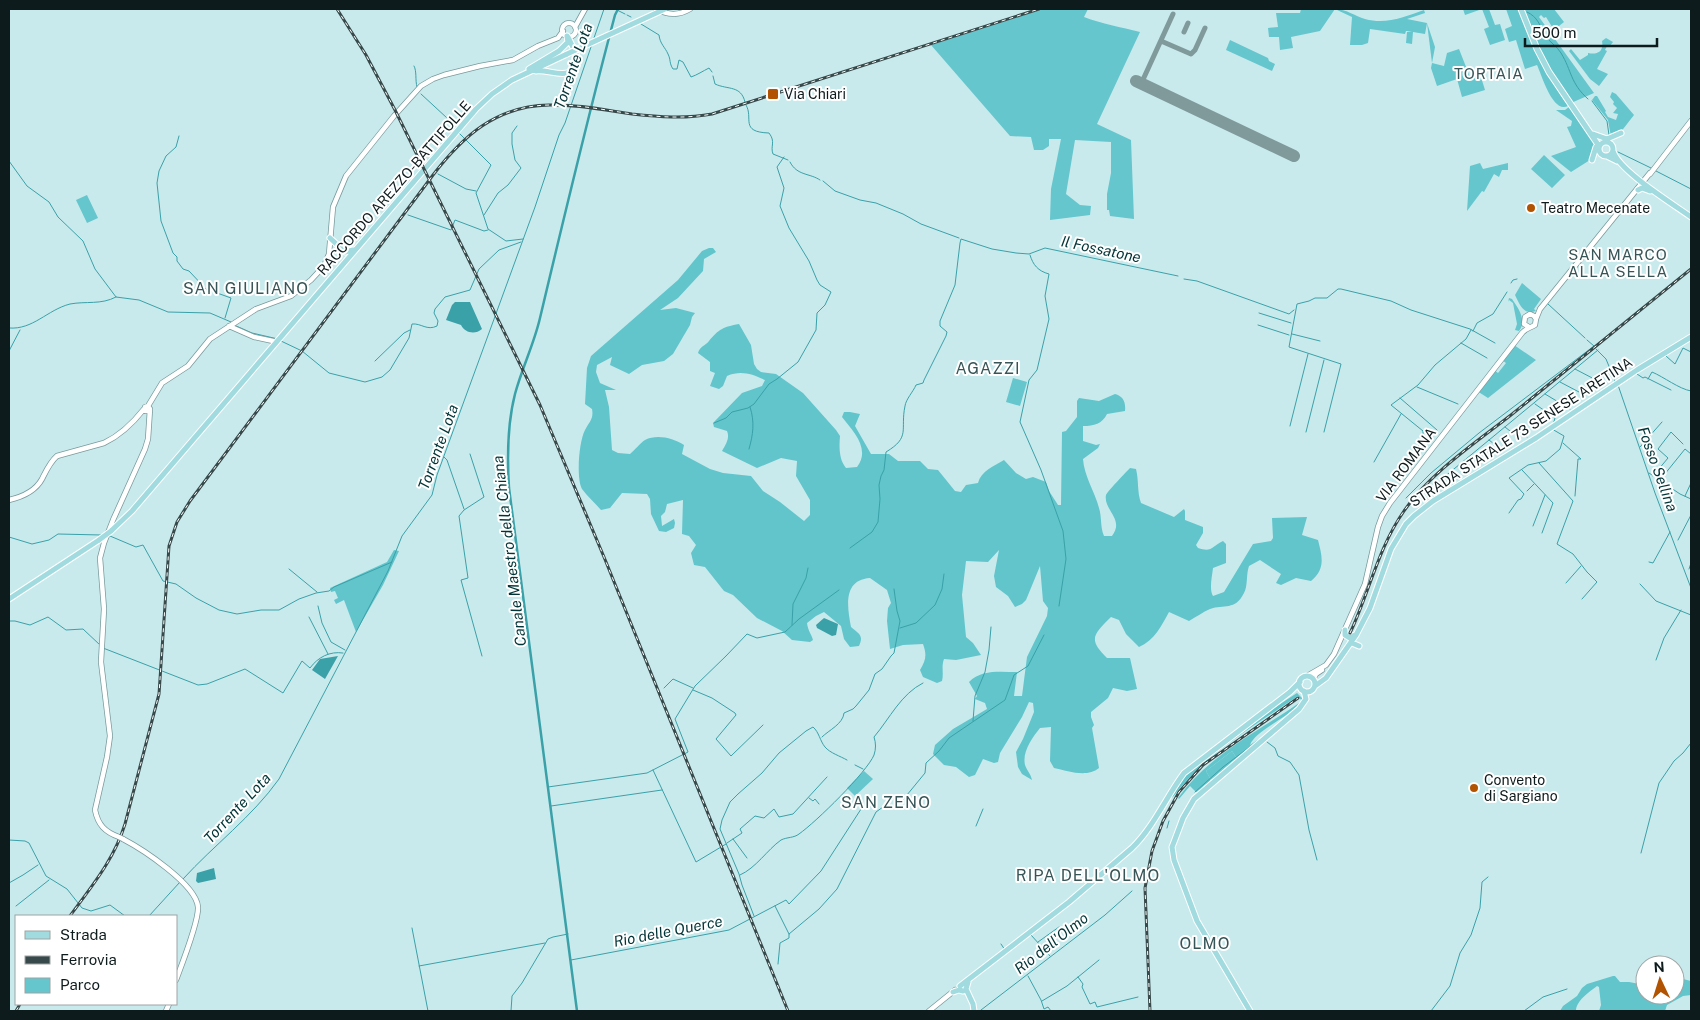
<svg xmlns="http://www.w3.org/2000/svg" width="1700" height="1020" font-family="'Public Sans',sans-serif">
  <style>
    .green { fill: #65c6cd }
    .forest { fill: #61c5cb }
    .water { fill: #3aa1a8 }
    .lines { fill: none; stroke-linecap: round; stroke-linejoin: round }
    .stream { stroke: #3aa1a8; stroke-width: 1 }
    .canal { stroke: #3aa1a8; stroke-width: 2.5 }
    .taxiway { stroke: #809a9b; stroke-width: 5 }
    .runway { stroke: #809a9b; stroke-width: 12 }
    .secondary-casing { stroke: #79999b; stroke-width: 6 }
    .primary-casing { stroke: #fff; stroke-width: 7 }
    .secondary { stroke: #fff; stroke-width: 4.5 }
    .primary { stroke: #a1dbdf; stroke-width: 5 }
    .rail-casing { stroke: #37494a; stroke-width: 3 }
    .rail { stroke: #fff; stroke-width: 1; stroke-dasharray: 4; stroke-linecap: butt }
    .secondary-bridge-casing { stroke: #79999b; stroke-width: 6; stroke-linecap: butt }
    .primary-bridge-casing { stroke: #fff; stroke-width: 7; stroke-linecap: butt }
    .secondary-bridge { stroke: #fff; stroke-width: 4.5 }
    .primary-bridge { stroke: #a1dbdf; stroke-width: 5 }
    .poi-dot { fill: #b15300; stroke: #fff; stroke-width: 2 }
    .labels { text-anchor: middle; dominant-baseline: central; stroke-width: 4; stroke-linejoin: round; paint-order: stroke }
    .poi-label { font-size: 14px; fill: #0e1b1c; stroke: #fff; text-anchor: start }
    .street-label { font-size: 14px; fill: #0e1b1c; stroke: #fff }
    .water-label { font-size: 15px; font-style: italic; fill: #023437; stroke: #fff }
    .neighbourhood-label { font-size: 15px; letter-spacing: 1px; fill: #375557; stroke: #fff }
    .quarter-label { font-size: 16px; letter-spacing: 1px; fill: #375557; stroke: #fff }
  </style>
  <rect width="100%" height="100%" fill="#c8eaec"/>
  <!-- green -->
  <path class="green" d="M1043 9H1088L1084 17C1102 24 1121 27 1140 32L1097 124 1131 140 1134 219 1110 216 1109 210H1107V194L1111 173V142L1075 140 1066 194 1080 205 1091 206 1090 215 1050 220 1051 189 1061 139H1049V146L1043 150H1034L1031 137 1010 136 931 45Z
    M1301 9H1335L1320 31 1291 37 1293 48 1280 50 1279 37H1269L1268 28 1278 27 1276 13H1300Z
    M1335 9C1346 9 1355 16 1365 19 1386 25 1404 17 1424 10L1425 13 1407 19 1427 23 1435 47 1432 63 1444 66 1447 53 1459 49 1470 77 1480 74 1485 90 1462 97 1457 79 1437 86 1431 68 1432 63 1427 23 1425 34 1413 32 1412 44 1406 43 1407 32 1412 31H1406L1405 34 1370 29 1368 43 1362 45H1350L1352 17Z
    M1463 9H1489L1495 25 1500 24 1505 40 1490 45 1484 29 1489 27 1482 9 1465 15Z
    M1506 9H1519C1530 43 1547 76 1568 106 1553 114 1542 76 1537 65L1525 69 1516 40 1509 42 1505 29 1512 26Z
    M1523 9H1554L1564 22 1554 30 1546 17 1544 18 1541 15 1539 17 1594 93 1571 103 1545 60Z
    M1606 38 1613 42 1609 47 1607 46 1605 50 1607 51 1597 69 1608 74 1599 86 1590 79 1569 51 1571 49 1580 60 1588 55V53C1597 55 1604 52 1602 41Z
    M1230 40 1268 58 1269 61 1275 64 1272 71 1226 50Z
    M1612 92 1616 94 1634 115 1620 133 1611 137 1608 120 1592 100 1595 96H1597L1606 111 1605 112 1608 117 1616 120 1618 114 1613 113 1617 108 1613 104 1614 102 1610 97Z
    M1569 107 1592 138 1595 145 1590 160 1571 172 1551 156 1576 147 1567 127 1571 126 1572 121 1556 110H1565Z
    M1544 155 1565 175 1552 188 1531 169Z
    M1480 163 1483 169 1508 163V170H1502L1499 177 1494 174 1484 192 1482 191 1467 211 1470 166Z
    M87 195 98 218 87 223 76 200Z
    M1522 283 1541 299 1534 309 1536 311C1523 315 1520 305 1515 295Z
    M1509 298 1512 299C1519 309 1527 321 1519 331L1515 330 1517 324 1513 303 1509 300 1508 302Z
    M1514 345 1536 360 1488 398 1477 391 1494 370 1498 373 1506 363 1502 360Z
    M1013 378 1027 382 1020 406 1006 402Z
    M1232 751 1237 759 1211 780 1206 771Z
    M864 771 873 779 855 796 847 788Z"/>
  <!-- forest -->
  <path class="forest" d="M709 248H713L716 252 704 259 703 271 678 298 660 310 676 308 695 313 692 317 690 325 673 354 664 361 642 365 629 374 610 365 612 357 597 365 596 372 600 383 616 390H605L609 407 612 450 618 453 630 454C635 450 640 443 645 440 657 434 673 438 684 445L682 454 710 469 723 473 751 476 763 491 780 502 804 521 810 515V500L796 476 797 461 781 458 757 468 722 451C726 444 730 438 727 431L714 427 713 423 742 393 762 386 765 380C752 374 741 370 727 376L723 386 719 389 710 386 715 373 710 371V362L698 353C700 346 705 346 709 341 719 329 723 327 739 324L751 345 754 364 757 369 761 372 776 374 803 393 836 430 840 436C839 447 839 460 846 468L857 467C871 449 853 431 842 417L844 412H850L860 414 855 426 871 454H889L898 461H920L928 469 938 470 955 491 961 492 966 485 978 483C981 471 994 466 1004 460L1016 473 1026 479 1033 477 1046 482 1049 491 1058 505H1061L1062 432 1066 431 1077 417V401L1079 398 1099 401 1115 394C1123 396 1126 402 1125 411L1107 414C1102 424 1094 426 1083 426V441L1096 445 1100 444 1098 448 1083 459C1084 476 1095 492 1099 508 1102 517 1100 527 1104 536H1112C1125 519 1103 510 1106 495 1107 492 1126 472 1130 468L1136 469C1139 481 1137 492 1141 503L1174 517 1184 509 1185 511V520L1203 527V533L1196 545 1198 548C1212 553 1212 546 1223 541L1226 544V563L1213 568C1212 577 1209 589 1213 596L1224 592 1253 544 1271 541 1273 538 1272 518 1307 517 1302 535 1318 540C1322 556 1326 569 1311 581L1296 578 1281 585 1276 583 1281 574 1260 560 1249 566C1246 574 1248 586 1244 593 1235 611 1224 604 1210 609 1203 612 1196 617 1189 621L1169 612C1162 625 1154 641 1139 647L1126 634 1119 620 1111 617C1093 635 1088 639 1107 658H1130L1137 689 1127 691 1113 688 1108 698 1091 712V717L1094 725 1092 728 1099 768C1087 778 1068 771 1054 768L1050 761 1051 727 1040 728C1032 738 1022 752 1025 765 1027 771 1031 774 1032 780L1022 774 1018 767 1016 752 1023 739 1034 712 1033 703 1029 702 1022 717 1000 753 998 762 994 763 983 759 975 775 969 777 956 767 944 765 933 754 935 745 953 729 987 709 985 703 975 699 977 696 969 682C981 669 1001 672 1017 672L1014 696H1022L1027 657 1047 616 1048 608 1043 601 1040 566 1026 600 1022 604 1015 607 1008 596 996 587 994 576 999 550 988 562 966 561 962 595 966 637 973 643 981 655 956 660 944 659C941 667 944 673 942 681L937 683 923 677 920 670C926 660 927 655 923 644L903 645 890 649 887 621 888 608 891 603 887 590 870 578C843 580 847 606 851 627 859 634 864 635 859 646L850 647 844 639 841 626 824 612 816 616 807 623C808 631 811 633 813 640L810 642 792 640 782 631 757 618 733 595 724 591 705 567 694 565 691 553 696 545 689 536 682 534 683 500 667 504 665 512 661 516 662 526 674 519 675 523 674 528 666 532 659 531 651 514 650 499 647 494 622 493 610 508 601 510C595 503 587 496 582 489 576 478 579 441 585 430 589 422 594 419 592 409L585 404 587 368 591 356 678 280 702 251Z
    M394 550 399 551 383 585 356 632 344 600 336 604 334 600 338 598 335 591 331 592 330 588 387 562Z
    M1297 693 1303 699C1292 717 1256 729 1250 745L1259 739 1260 740 1237 759 1232 751 1206 771 1211 780 1197 793 1190 786 1179 799 1178 798C1210 754 1259 731 1302 701L1298 696C1254 726 1205 754 1173 797L1170 798 1183 778 1191 769 1251 723Z
    M1613 976H1615L1620 982H1629L1645 985V995H1675V977L1691 981V995L1683 996 1667 1005 1665 1011H1599L1601 1005 1599 987 1597 986C1589 992 1576 1001 1576 1011H1560L1563 1006 1577 996 1582 988 1587 984Z"/>
  <!-- water -->
  <path class="water" d="M455 302H470L482 329C475 335 465 333 461 325L446 320 452 305Z
    M824 618 838 624 836 635 832 636 817 628 816 625Z
    M338 656 325 679 312 670 320 659Z
    M214 868 216 879 198 883 196 881 197 873Z"/>
  <g class="lines">
    <!-- stream -->
    <path class="stream" d="M617 10 625 14
      M1527 12C1538 17 1540 26 1545 35 1549 42 1557 46 1561 53 1572 71 1570 83 1588 99
      M627 15 631 17
      M641 24 659 35C660 44 665 47 668 54 671 60 669 63 673 69H677L679 60 683 62 691 77C697 75 703 71 709 68L712 72
      M594 38 604 9
      M414 66C417 71 415 80 417 87
      M713 76 715 84C728 90 741 85 745 102
      M421 94 447 118 455 129
      M1592 101 1607 121 1609 135
      M746 105C754 118 739 132 769 133 776 142 770 146 773 154L788 160
      M458 132 491 165 476 193 488 229 506 241 523 239
      M179 136 176 147 166 156 159 171 157 183 161 221 173 253 177 257V261L183 269 189 271 206 289 231 298 225 318
      M1618 152 1651 168
      M9 161 27 186 49 202 58 217 83 241 95 269 116 297 139 300 168 312 210 313 231 322
      M790 162C797 176 810 173 820 180
      M1656 171 1691 189
      M438 174 466 189 476 191
      M823 181 835 191 860 200 876 203 903 214 921 224 959 238
      M408 215 451 230 455 220 484 231 488 230
      M484 215 498 193 508 185 521 168 515 160 512 144V133L517 126
      M1030 255C1033 265 1038 271 1049 274L1045 296 1049 319 1037 370 1029 380 1020 422 1041 470 1063 531 1066 559 1059 606
      M1184 279 1197 281 1289 314 1294 310
      M1511 283 1513 280 1517 279
      M1548 304 1585 338
      M1259 313 1291 323
      M234 325 252 333 278 339
      M1258 325 1289 335
      M9 328C33 330 47 310 70 304 86 301 101 305 116 297
      M1473 331 1477 323 1493 314 1507 292
      M1292 334 1320 341
      M281 341 302 351 329 373 365 382 382 377 390 370 409 338 412 324C421 323 427 331 437 326L438 321 434 313 435 309 445 297 470 290 479 269 499 250 521 242
      M1461 343 1487 358
      M1596 349 1606 359 1615 381
      M9 351 20 330
      M1666 356 1675 364 1683 348 1691 352
      M375 361 404 333 410 330
      M1575 369 1598 381
      M1637 374 1643 378 1645 377 1671 390
      M1648 379 1652 372C1664 377 1679 389 1691 391
      M1560 382 1579 392
      M1618 385 1655 493 1691 588
      M1417 387 1458 404
      M1545 394 1570 409
      M1400 398 1437 430
      M1535 404 1555 418 1553 425
      M714 423 726 418 732 412 748 408 754 404 769 384 777 379 798 362 816 330 817 313 825 305 831 292 820 285 817 280 809 261 789 228 780 206 784 188 777 167 784 157
      M1290 426 1308 354
      M1505 427 1510 431 1517 429 1527 437
      M1306 432 1324 360
      M1324 432 1341 364 1289 347 1297 304 1309 301 1315 298H1327L1338 289H1341L1391 301 1411 310 1470 329 1495 343
      M1489 440 1503 451
      M1563 443 1581 459H1578L1575 496
      M1640 447 1662 422
      M749 449C753 435 755 422 750 407
      M470 454 484 497 464 510 459 516 468 578 461 580 482 656
      M444 457 447 460 464 509
      M1374 462 1401 414
      M1539 463 1573 501 1557 544 1573 554 1587 572 1597 582 1582 599
      M1406 467 1423 438V431L1391 405 1418 385 1435 365 1466 339 1471 330
      M1522 470 1553 503 1542 533
      M1649 473 1680 494 1691 499
      M1653 476 1668 458 1658 449 1671 432 1683 444
      M1660 480 1685 449 1691 454
      M1437 483 1598 350
      M1527 491 1534 484
      M1685 496 1691 483
      M1406 498 1431 473 1479 433 1594 346 1587 340
      M1509 513 1518 500 1521 499 1524 494 1509 478 1528 465 1546 461 1560 449 1564 436 1552 429
      M1533 526 1545 495
      M110 536 136 547 143 545 163 581 176 584 196 598 219 610 237 614 261 610H279L299 599 316 593 329 591 334 587 392 562
      M9 537 32 544 49 540 58 534 101 535
      M1678 540 1691 515
      M850 548 872 532 878 522 880 499 879 485 881 476 884 470 886 452C911 437 900 430 905 406 906 399 913 392 916 385L923 383 924 380 946 336 947 332 940 326V321L955 285 960 243 961 239 992 249 1016 253 1029 254 1045 248 1178 276
      M1649 562 1653 563 1670 532
      M289 569 317 592
      M1689 569 1691 563
      M1566 583 1581 566
      M1640 584 1656 601 1691 615
      M318 606 322 623 331 642 345 650
      M309 617 328 654
      M9 621H15L30 625 48 617 66 630 83 629 100 645
      M792 625 793 604 806 578 808 568
      M900 628 916 623 935 605 942 589 944 574
      M103 648 198 685 207 684 245 669 283 693 302 661 310 668C318 657 330 651 343 653
      M1656 660 1664 638 1681 610
      M664 688 673 679 693 688
      M693 690 712 698 735 713 736 715 716 739 731 756 763 725
      M973 721 975 696 985 672 989 650 991 627
      M822 737C829 730 843 724 844 713L853 709 856 706 869 690 875 674 882 669 891 656 894 653 900 621 897 611 894 589
      M1267 742 1275 748 1278 756 1290 762 1299 775 1309 830 1317 860
      M855 765 863 769
      M653 770 696 862 726 844
      M548 787 647 773 688 752 675 719 695 686 726 656 747 634 757 638 785 632 799 619 839 590
      M1195 792 1223 767 1259 740
      M809 798 813 801 815 799 819 804
      M551 806 662 790
      M976 826 983 809
      M1167 828 1169 821
      M733 839 747 858
      M9 840 25 841 29 843 46 876 67 889 82 908 91 911 110 905 125 916
      M727 843 742 833 740 829 755 816 764 818 774 809 779 817 793 814 827 777
      M1641 853 1659 783 1674 761 1683 753 1691 743
      M740 875C756 868 767 850 781 840 787 837 794 838 799 834 816 822 867 772 874 755 876 749 876 743 874 737 890 718 901 694 923 683
      M183 879C214 845 252 817 279 779L388 571 402 536 432 495 437 475 535 207 559 135 565 123 592 44
      M9 883 23 875 38 865
      M16 906 49 880
      M775 906 789 934
      M149 916 180 882
      M754 916 742 885 739 874 720 829 722 820 730 802 738 794 762 773 779 753 806 731 813 727C819 732 820 741 825 747 830 753 840 756 847 760
      M412 928 428 1011
      M1031 935 1050 956
      M1038 942 1059 927
      M1001 944 1005 950
      M1042 947 1075 921
      M571 960 729 930 786 900 789 904 821 871 863 806
      M778 964 780 943 789 938V934L819 909 837 889 876 812 883 807 897 805 902 801 925 773 926 763 939 751 949 738 1005 700 1014 675 1028 666 1044 635
      M419 966 545 943
      M1028 976 1041 1000 1044 1009 1048 1007 1051 1011
      M1078 977 1083 984 1082 987 1090 1004 1095 1002 1097 1007 1138 997
      M1042 1001 1067 986 1099 960
      M981 1010 1105 915 1132 891
      M511 1011 512 996 522 983 548 939 553 937 568 934
      M1431 1011 1450 986 1460 953 1471 935 1480 908 1482 882 1488 877
      M1524 1011 1543 997 1567 989"/>
    <!-- canal -->
    <path class="canal" d="M577 1011 509 488C507 456 507 425 515 394 522 368 534 344 540 318 564 217 588 116 615 15L618 9"/>
    <!-- taxiway -->
    <path class="taxiway" d="M1184 32 1188 23
      M1161 41 1191 54 1195 50 1205 28
      M1141 84 1173 14"/>
    <!-- runway -->
    <path class="runway" d="M1136 81 1294 156"/>
    <!-- secondary casing -->
    <g class="secondary-casing">
      <path id="secondary" d="M656 9C668 15 678 16 690 9
        M562 30a7 7 0 1 1 14 0a7 7 0 1 1-14 0Z
        M575 27 585 9
        M1650 174 1691 121
        M1536 319 1540 309 1650 173
        M229 326 254 337 273 341 275 343
        M148 406 162 383 188 366 210 339 256 309 291 296 311 280 324 266 329 254 333 207 346 176 394 116 421 86 433 79 444 75 480 66 513 60 538 46 558 38 563 31
        M9 500C22 497 35 492 42 479 46 471 50 462 57 456L104 443C121 435 133 423 144 409
        M1307 676 1326 665 1334 654 1365 584 1378 527 1382 516 1390 503 1522 333C1526 328 1530 328 1535 325L1536 319 1534 316 1530 314 1525 317 1524 324 1529 327
        M1313 679 1316 674 1322 670
        M119 837C105 832 98 825 95 810L107 757 110 736 101 662 104 609 100 558 104 543 113 520 145 449 148 439 150 409 148 406 145 407V411H149
        M123 839C142 849 196 884 198 907 199 921 182 964 176 980
        M166 1011 169 1004
        M929 1011 955 990"/>
    </g>
    <!-- primary casing -->
    <g class="primary-casing">
      <path id="primary" d="M1521 9 1537 49 1549 72 1599 146
        M529 69 559 51 568 42 567 36
        M536 71C551 69 574 84 578 58L568 37
        M1593 134 1607 139 1621 133
        M1599 149a7 7 0 1 1 14 0a7 7 0 1 1-14 0Z
        M1613 151C1619 171 1673 204 1691 217
        M1607 156 1617 161
        M1592 160 1596 147
        M1638 190 1642 188 1650 191
        M330 238 345 252 353 250
        M111 531 132 511 476 109 492 94 512 80 567 54
        M9 599 99 540
        M1345 630V635L1350 638 1355 635
        M1352 643 1359 646
        M1299 684a8 8 0 1 1 16 0a8 8 0 1 1-16 0Z
        M1315 686 1326 678 1356 635 1370 608 1391 549 1406 524 1414 516 1433 501 1536 438 1637 370 1691 337
        M968 982 966 989 973 1004 974 1011
        M960 986 1069 902 1132 848C1153 828 1166 797 1184 773L1290 692 1300 682
        M953 992 959 990 963 991
        M1250 1011 1197 921 1174 860 1172 847 1174 842 1183 818 1194 799 1299 709 1306 699 1304 691"/>
    </g>
    <!-- secondary -->
    <use href="#secondary" class="secondary"/>
    <!-- primary -->
    <use href="#primary" class="primary"/>
    <!-- rail casing -->
    <g class="rail-casing">
      <path id="rail" d="M337 9 366 55 395 110 540 405 604 557 788 1011
        M1350 633C1369 593 1378 548 1404 511 1429 474 1475 443 1511 415 1571 366 1631 318 1691 269
        M70 916C91 887 114 860 125 824L159 694 169 546 177 522 190 501 433 175C463 136 496 106 549 105 576 104 605 110 632 114 659 117 685 119 712 114L1039 9
        M16 1011 20 1004
        M1150 1011 1145 888 1152 851 1163 821 1179 792 1203 765 1298 698"/>
    </g>
    <!-- rail -->
    <use href="#rail" class="rail"/>
    <!-- secondary-bridge casing -->
    <g class="secondary-bridge-casing">
      <path id="secondary-bridge" d="M119 837 123 839"/>
    </g>
    <!-- primary-bridge casing -->
    <g class="primary-bridge-casing">
      <path id="primary-bridge" d="M567 54 665 9
        M99 540 111 531"/>
    </g>
    <!-- secondary-bridge -->
    <use href="#secondary-bridge" class="secondary-bridge"/>
    <!-- primary-bridge -->
    <use href="#primary-bridge" class="primary-bridge"/>
  </g>
  <!-- markers -->
  <g class="poi-dot">
    <rect x="767" y="88" width="12" height="12" rx="2.5"/>
    <circle cx="1531" cy="208" r="5"/>
    <circle cx="1474" cy="788" r="5"/>
  </g>
  <g class="labels">
    <!-- poi labels -->
    <g class="poi-label">
      <text x="784" y="94">Via Chiari</text>
      <text x="1541" y="208">Teatro Mecenate</text>
      <text x="1484" y="780">Convento<tspan x="1484" dy="16">di Sargiano</tspan></text>
    </g>
    <!-- street labels -->
    <g class="street-label">
      <text transform="translate(394 188) rotate(-49)">RACCORDO AREZZO-BATTIFOLLE</text>
      <text transform="translate(1521 432) rotate(-33)">STRADA STATALE 73 SENESE ARETINA</text>
      <text transform="translate(1406 465) rotate(-53)">VIA ROMANA</text>
    </g>
    <!-- water labels -->
    <g class="water-label">
      <text transform="translate(573 66) rotate(-71)">Torrente Lota</text>
      <text transform="translate(1101 249) rotate(12)">Il Fossatone</text>
      <text transform="translate(438 447) rotate(-70)">Torrente Lota</text>
      <text transform="translate(1658 469) rotate(70)">Fosso Sellina</text>
      <text transform="translate(509 551) rotate(-97)">Canale Maestro della Chiana</text>
      <text transform="translate(237 808) rotate(-47)">Torrente Lota</text>
      <text transform="translate(668 931) rotate(-11)">Rio delle Querce</text>
      <text transform="translate(1051 943) rotate(-38)">Rio dell'Olmo</text>
    </g>
    <!-- neighbourhood labels -->
    <g class="neighbourhood-label">
      <text x="1489" y="73">TORTAIA</text>
      <text x="1618" y="254">SAN MARCO<tspan x="1618" dy="17">ALLA SELLA</tspan></text>
    </g>
    <!-- quarter labels -->
    <g class="quarter-label">
      <text x="246" y="288">SAN GIULIANO</text>
      <text x="988" y="368">AGAZZI</text>
      <text x="886" y="802">SAN ZENO</text>
      <text x="1088" y="875">RIPA DELL'OLMO</text>
      <text x="1205" y="943">OLMO</text>
    </g>
  </g>
  <!-- border -->
  <rect width="1700" height="1020" fill="none" stroke="#0e1b1c" stroke-width="20"/>
  <!-- legend -->
  <rect x="15" y="915" width="162" height="90" fill="#ffffff" stroke="#9fa4a4"/>
  <rect x="25" y="931" width="25" height="8" fill="#a1dbdf" stroke="#9fa4a4"/>
  <text x="60" y="940" font-size="15" fill="#0e1b1c">Strada</text>
  <rect x="25" y="956" width="25" height="8" fill="#37494a" stroke="#9fa4a4"/>
  <text x="60" y="965" font-size="15" fill="#0e1b1c">Ferrovia</text>
  <rect x="25" y="978" width="25" height="15" fill="#65c6cd" stroke="#9fa4a4"/>
  <text x="60" y="990" font-size="15" fill="#0e1b1c">Parco</text>
  <!-- north arrow -->
  <g transform="translate(1660 980) rotate(356)"><circle r="24" fill="#ffffff" stroke="#9fa4a4"/>
  <path d="M0-4L9 19L0 12L-9 19Z" fill="#b15300"/>
  <text y="-8" font-size="14" font-weight="bold" text-anchor="middle" fill="#0e1b1c">N</text>
  </g>
  <!-- scale -->
  <path d="M1525 38v8h132v-8" fill="none" stroke="#0e1b1c" stroke-width="2.5"/>
  <text x="1532" y="38" font-size="15" fill="#0e1b1c" stroke="#ffffff" stroke-width="4" paint-order="stroke">500 m</text>
</svg>
